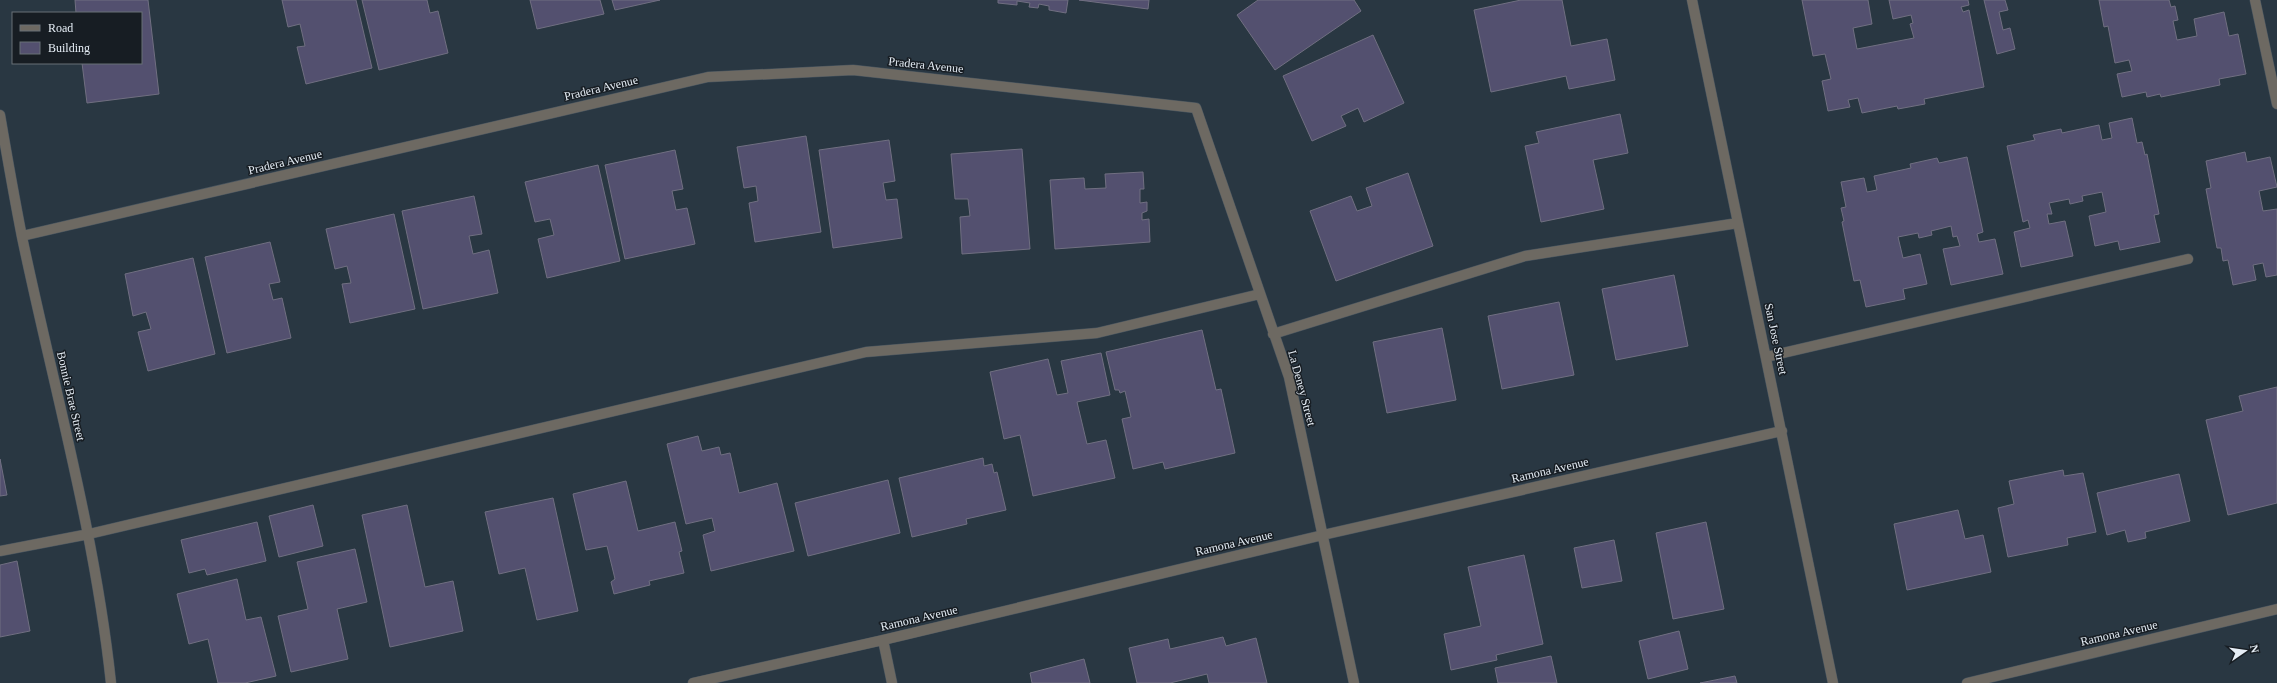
<svg xmlns="http://www.w3.org/2000/svg" width="2277" height="683" font-family="Georgia,serif">
  <style>
    .building { fill: #53506f; stroke: #706f81 }
    .lines { fill: none; stroke-linecap: round; stroke-linejoin: round }
    .minor-casing { stroke: #47545f; stroke-width: 11 }
    .minor { stroke: #6d6962; stroke-width: 10 }
    .labels { text-anchor: middle; dominant-baseline: central; stroke-width: 3; stroke-linejoin: round; paint-order: stroke }
    .street-label { font-size: 12px; fill: #e5edf5; stroke: #171d23 }
  </style>
  <rect width="100%" height="100%" fill="#293742"/>
  <!-- building -->
  <path class="building" d="M75 0H148L159 94 87 103 82 63H141V13H76Z
    M282 0H356L372 68 306 84 297 47 305 46 300 24 288 27Z
    M362 0H427L430 13 438 11 448 53 379 70Z
    M530 0H600L604 14 537 29Z
    M612 0H660L615 10Z
    M998 0H1068L1066 13 1049 10V6L1039 4 1038 8 1029 7 1030 3 1017 1V5L998 3Z
    M1079 0H1149L1148 9Z
    M1258 0H1354L1361 11 1275 70 1237 15Z
    M1521 0H1562L1571 46 1607 39 1615 80 1569 89 1566 76 1491 92 1474 10Z
    M1802 0H1868L1872 24 1853 28 1857 49 1914 38 1910 24 1913 23 1911 15 1893 19 1889 0H1968L1969 5 1961 7 1963 12 1969 10 1984 87 1924 99 1925 104 1898 109 1897 106 1862 113 1858 98 1848 100 1850 107 1828 111 1822 81 1831 79 1825 54 1813 56Z
    M1984 0H2005L2008 10 1999 12 2003 30 2010 28 2015 49 1997 54Z
    M2099 0H2169L2171 7 2175 6 2178 20 2173 21 2177 40 2197 36 2194 19 2224 12 2229 36 2238 34 2246 74 2219 79 2220 85 2161 97 2160 94 2147 97 2146 92 2122 97 2117 74 2132 71 2129 60 2115 63 2108 26 2104 27Z
    M1373 35 1404 103 1364 122 1358 108 1341 116 1346 126 1312 141 1283 76Z
    M1620 114 1628 153 1593 160 1604 209 1541 222 1525 146 1539 143 1536 132Z
    M2132 118 2137 143 2142 142 2145 155 2147 154 2159 214 2154 215 2160 242 2120 250 2118 241 2095 246 2089 216 2106 212 2102 192 2082 196 2083 201 2070 204 2069 199 2049 203 2052 214H2047L2049 224 2065 221 2073 256 2021 267 2014 232 2030 228 2028 220 2023 222 2007 146 2035 140 2033 135 2061 129 2062 133 2099 125 2102 140 2112 138 2109 123Z
    M806 136 821 232 755 242 749 203 758 201 756 186 744 188 737 147Z
    M889 140 895 181 883 183 886 200 897 199 902 238 833 248 819 150Z
    M1022 149 1030 249 962 254 960 217 970 216 968 199H955L951 154Z
    M675 150 683 189 672 191 676 210 687 208 695 244 625 259 605 165Z
    M2245 152 2247 162 2270 157 2277 187 2259 191 2263 211 2277 209V275L2266 277 2263 263 2253 265 2256 280 2233 285 2228 260 2223 261 2221 248H2217L2206 189 2211 188 2206 161Z
    M1967 157 1983 232 1977 234 1979 242 1995 239 2003 274 1951 285 1943 249 1960 246 1957 236 1953 237 1951 226 1931 231 1932 235 1919 238 1918 233 1898 237 1903 258 1920 254 1927 284 1903 289 1905 299 1866 307 1860 280 1854 281 1842 222 1844 221 1841 208 1846 207 1841 182 1864 178 1867 192 1877 190 1874 176 1911 168 1910 164 1937 158 1939 163Z
    M598 165 620 261 547 278 538 239 554 235 550 219 535 222 525 182Z
    M1143 172 1144 189H1140V203L1147 202V211L1142 213V220L1149 219 1150 242 1055 249 1050 180 1084 178 1085 189 1106 188 1105 174Z
    M1408 173 1433 246 1336 281 1310 211 1351 196 1357 211 1372 206 1366 188Z
    M474 196 482 234 469 236 473 254 489 250 498 293 423 309 402 211Z
    M394 214 415 309 350 323 342 284 351 283 347 266 335 269 326 229Z
    M270 242 280 282 269 284 273 300 282 298 291 338 227 353 205 257Z
    M193 258 215 354 148 371 138 332 151 329 146 312 133 316 125 274Z
    M1674 275 1688 346 1616 360 1602 289Z
    M1559 302 1574 375 1502 389 1488 316Z
    M1442 328 1456 400 1387 413 1373 342Z
    M1202 330 1216 390 1221 389 1235 453 1165 469 1163 462 1133 469 1122 419 1131 417 1125 391 1120 393 1119 390H1115L1106 352Z
    M1101 353 1110 395 1077 402 1087 444 1106 440 1115 478 1033 496 1020 435 1004 439 990 372 1048 359 1057 395 1068 393 1061 361Z
    M2277 387V503L2228 515 2206 420 2243 411 2239 396Z
    M698 436 702 451 719 447 721 455 730 453 739 493 777 483 794 551 711 571 703 535 715 531 712 518 686 524 667 444Z
    M983 458 984 466 992 464 994 473 997 472 1006 510 966 519 967 524 912 537 899 478Z
    M0 459 7 495 0 496Z
    M2063 470 2064 476 2083 473 2096 532 2067 538 2068 545 2008 557 1998 508 2014 504 2009 481Z
    M2179 474 2190 521 2145 532 2146 538 2128 542 2125 530 2107 535 2097 493Z
    M888 480 900 533 808 556 795 503Z
    M626 481 638 531 675 522 682 551 679 552 684 573 649 581 650 585 614 594 611 582 615 579 607 546 586 550 573 494Z
    M553 498 578 611 537 620 525 568 499 574 485 512Z
    M313 505 323 546 279 557 269 516Z
    M407 505 425 587 453 581 463 631 390 647 362 515Z
    M1958 510 1965 539 1983 535 1991 572 1907 590 1894 524Z
    M257 522 266 561 207 575 205 569 189 573 181 540Z
    M1706 522 1724 609 1673 619 1656 533Z
    M1614 540 1622 581 1582 588 1574 548Z
    M355 549 367 602 337 609 348 659 291 672 278 616 308 609 297 562Z
    M1524 555 1543 644 1496 655 1497 660 1451 670 1444 634 1481 626 1468 567Z
    M17 561 30 631 0 637V565Z
    M237 579 246 620 261 617 276 676 245 683H218L208 639 189 644 177 594Z
    M1679 631 1688 669 1648 679 1639 641Z
    M1223 637 1226 646 1256 638 1267 683H1209L1207 674 1170 683H1137L1129 648 1168 639 1170 649Z
    M1551 656 1557 683H1498L1495 668Z
    M1084 659 1090 683H1032L1030 673Z
    M1735 676 1737 683H1700Z"/>
  <g class="lines">
    <!-- minor casing -->
    <g class="minor-casing">
      <path id="minor" d="M1692 0 1833 683
        M2255 0 2277 104
        M0 115C7 156 14 196 22 237 53 385 95 532 111 683
        M22 236 708 77 853 70 1196 108 1289 377 1354 683
        M1273 334 1525 256 1738 223
        M1766 357 2188 259
        M0 551 89 534 866 352 1097 333 1260 294
        M883 640 892 683
        M693 683 883 640 1323 535 1782 431
        M1967 683 2277 609"/>
    </g>
    <!-- minor -->
    <use href="#minor" class="minor"/>
  </g>
  <g class="labels">
    <!-- street labels -->
    <g class="street-label">
      <text transform="translate(926 65) rotate(6)">Pradera Avenue</text>
      <text transform="translate(601 88) rotate(-13)">Pradera Avenue</text>
      <text transform="translate(285 162) rotate(-13)">Pradera Avenue</text>
      <text transform="translate(1776 339) rotate(78)">San Jose Street</text>
      <text transform="translate(1302 388) rotate(75)">La Deney Street</text>
      <text transform="translate(71 396) rotate(77)">Bonnie Brae Street</text>
      <text transform="translate(1550 470) rotate(-13)">Ramona Avenue</text>
      <text transform="translate(1234 543) rotate(-13)">Ramona Avenue</text>
      <text transform="translate(919 618) rotate(-13)">Ramona Avenue</text>
      <text transform="translate(2119 633) rotate(-13)">Ramona Avenue</text>
    </g>
  </g>
  <!-- legend -->
  <rect x="12" y="12" width="130" height="52" fill="#171d23" stroke="#697077"/>
  <rect x="20" y="25" width="20" height="6" fill="#6d6962" stroke="#697077"/>
  <text x="48" y="32" font-size="12" fill="#e5edf5">Road</text>
  <rect x="20" y="42" width="20" height="12" fill="#53506f" stroke="#697077"/>
  <text x="48" y="52" font-size="12" fill="#e5edf5">Building</text>
  <!-- north arrow -->
  <g transform="translate(2245 651) rotate(77)" stroke="#171d23" stroke-width="3" paint-order="stroke">
  <path d="M0-3L7 15L0 10L-7 15Z" fill="#e5edf5"/>
  <text y="-6" font-size="11" font-weight="bold" text-anchor="middle" fill="#e5edf5">N</text>
  </g>
</svg>
